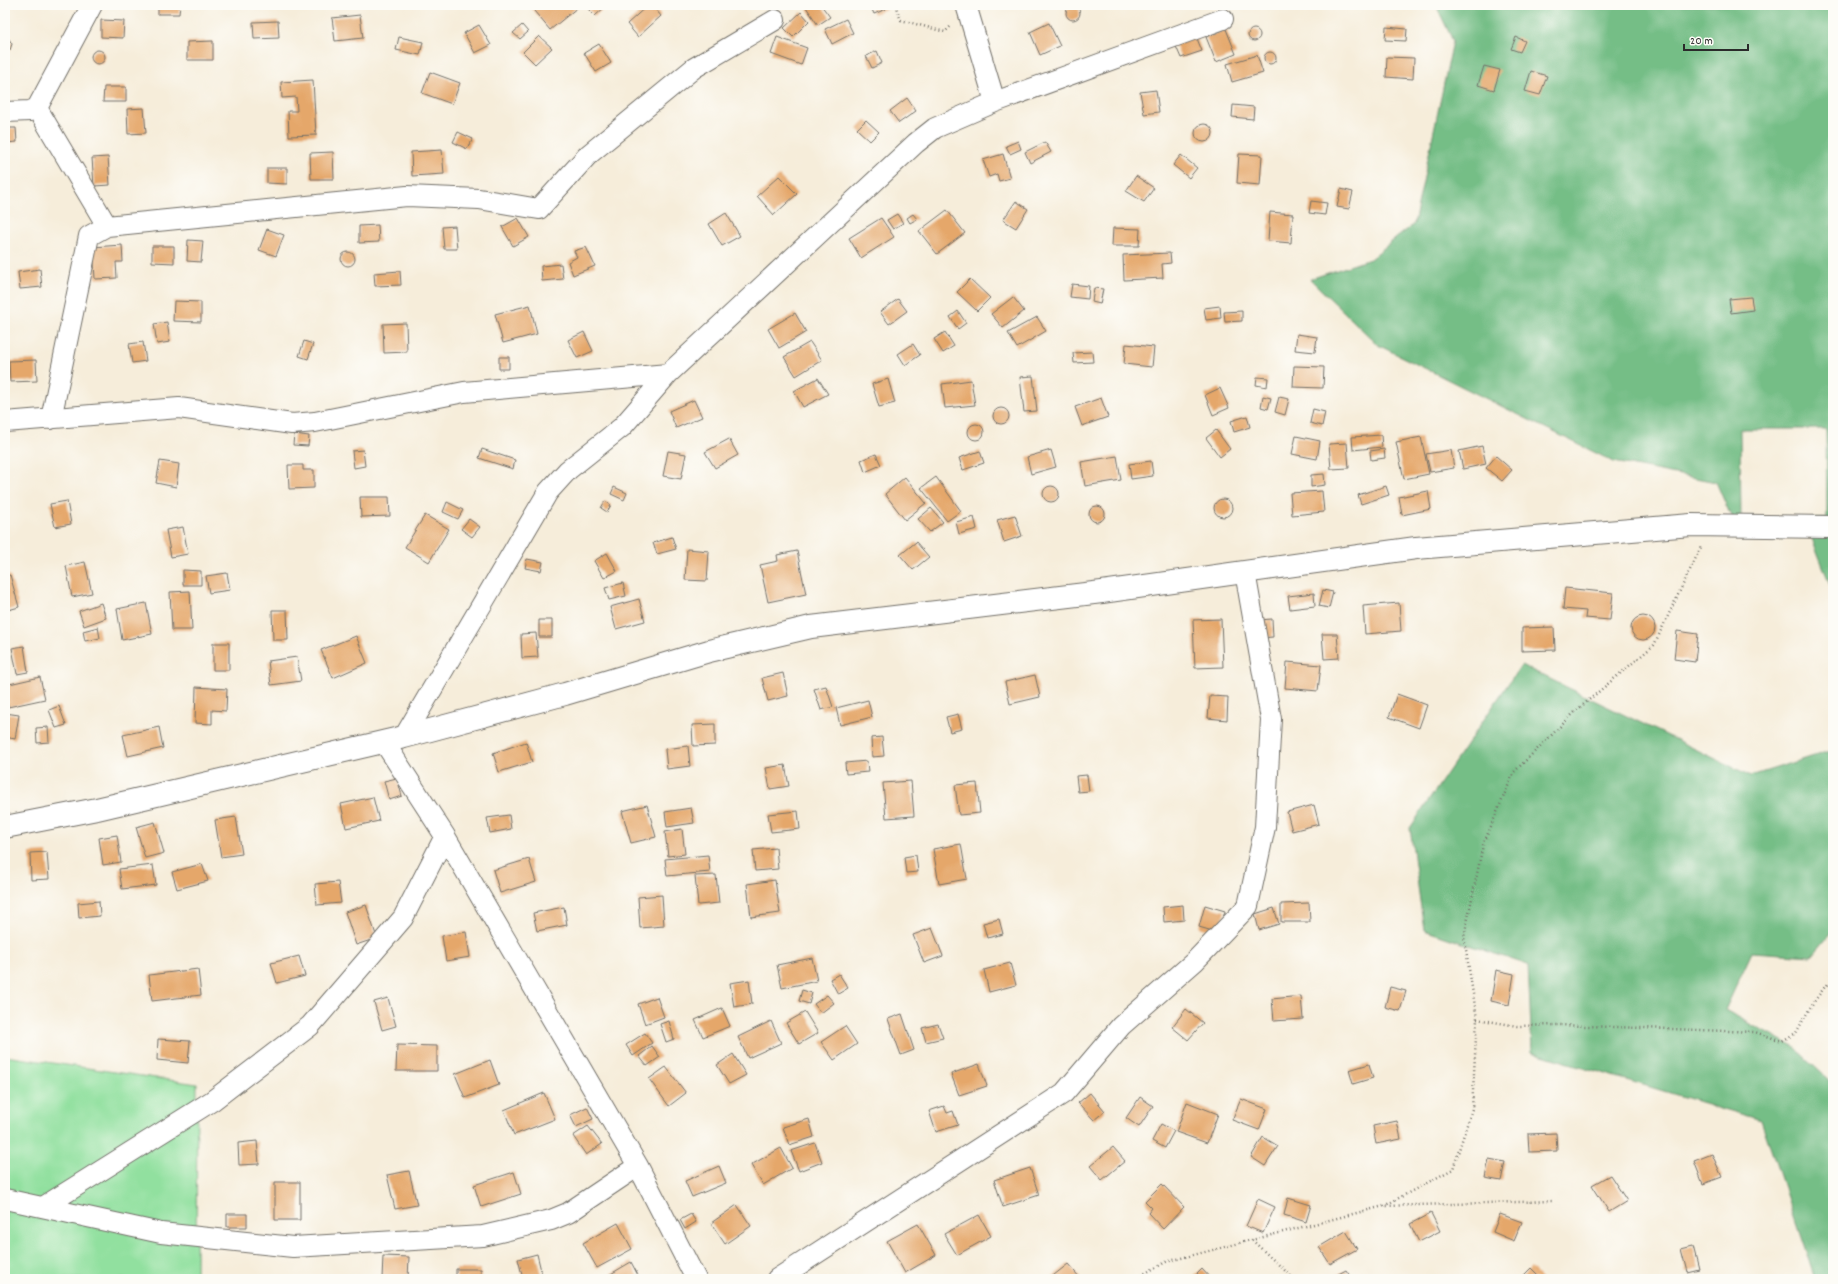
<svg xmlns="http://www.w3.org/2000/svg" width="1838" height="1284" font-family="Dekko,sans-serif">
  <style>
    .green { fill: #91e09f; stroke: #5e8665 }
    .forest { fill: #74be86; stroke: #507458; fill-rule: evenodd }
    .building { fill: #e5a76b }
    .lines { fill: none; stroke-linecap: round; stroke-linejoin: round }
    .street-casing { stroke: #726f68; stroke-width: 22 }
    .secondary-casing { stroke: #726f68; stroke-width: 24 }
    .path { stroke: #726f68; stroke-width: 2.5; stroke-dasharray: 1 3; stroke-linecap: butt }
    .street { stroke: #fff; stroke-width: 20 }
    .secondary { stroke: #fff; stroke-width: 22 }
  </style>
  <rect width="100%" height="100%" fill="#fdfcf7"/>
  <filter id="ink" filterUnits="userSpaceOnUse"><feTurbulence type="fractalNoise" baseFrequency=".025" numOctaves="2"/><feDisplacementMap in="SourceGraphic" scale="8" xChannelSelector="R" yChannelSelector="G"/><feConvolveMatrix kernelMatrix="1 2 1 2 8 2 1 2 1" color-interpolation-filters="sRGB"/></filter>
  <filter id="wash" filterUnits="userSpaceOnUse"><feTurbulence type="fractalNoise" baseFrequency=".012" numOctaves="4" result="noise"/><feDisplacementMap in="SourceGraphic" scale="16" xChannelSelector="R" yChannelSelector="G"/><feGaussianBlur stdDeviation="0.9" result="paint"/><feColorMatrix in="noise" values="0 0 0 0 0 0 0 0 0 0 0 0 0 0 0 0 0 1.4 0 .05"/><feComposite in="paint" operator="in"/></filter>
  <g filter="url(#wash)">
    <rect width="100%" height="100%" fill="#f6edda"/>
    <!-- green -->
    <path class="green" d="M5 1056 197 1084 196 1279H5Z"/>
    <!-- forest -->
    <path class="forest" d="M1436 5H1833V592L1811 536 1733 521 1716 482 1614 462 1378 345 1310 279 1370 259 1414 224 1453 41ZM1740 429H1826L1827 519 1741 520Z
      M1521 665 1751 776 1833 750V931L1812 956 1752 952 1725 1010 1795 1048 1833 1084V1279H1815L1761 1120 1532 1052 1528 965 1424 930 1410 828Z"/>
    <g id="blocks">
      <!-- building -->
      <path class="building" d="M158 5H180L179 14H158Z
        M316 5H326V6L316 7Z
        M529 5H576L578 7 550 30Z
        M591 5H607L595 16 587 8Z
        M648 5H652L661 16 638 37 627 24Z
        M810 5H821L830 17 818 25 806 7Z
        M870 5H884L886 9 874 14Z
        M1066 13a7 7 0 1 1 14 0a7 7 0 1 1-14 0Z
        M801 12 809 21 793 37 784 28Z
        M360 15 363 38 335 41 332 18Z
        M846 19 853 33 832 44 825 29Z
        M101 20 124 21 123 38 101 37Z
        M278 21 279 38 254 39 253 22Z
        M1049 23 1060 46 1040 55 1030 32Z
        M479 25 491 45 475 53 464 33Z
        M522 25 528 32 520 39 513 33Z
        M1386 27 1407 29 1406 41 1385 40Z
        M1248 35a6 6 0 1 1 12 0a6 6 0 1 1-12 0Z
        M1226 29 1236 54 1216 62 1206 37Z
        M539 36 552 48 535 64 523 52Z
        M1196 36 1202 51 1181 58 1175 44Z
        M399 37 423 42 420 55 396 50Z
        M777 37 807 48 801 65 771 54Z
        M1516 37 1525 41 1520 52 1511 49Z
        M5 38 9 39 12 44 10 50 5 52Z
        M213 41V60H187V42Z
        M599 44 611 63 596 72 584 53Z
        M91 57a7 7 0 1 1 14 0a7 7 0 1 1-14 0Z
        M877 51 882 63 872 68 866 56Z
        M1264 58a6 6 0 1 1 12 0a6 6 0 1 1-12 0Z
        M1257 55 1263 73 1232 82 1227 64Z
        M1387 57 1414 58 1413 79 1386 77Z
        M1484 66 1500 70 1494 90 1478 85Z
        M1531 71 1547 76 1540 95 1525 91Z
        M430 72 460 83 452 104 422 93Z
        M313 80 316 135 289 136 288 111H297L296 97 282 98 281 82Z
        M104 87H126V102H103Z
        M1156 90 1159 112 1144 114 1140 92Z
        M907 98 916 111 899 123 890 111Z
        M1233 105 1254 107 1253 119 1232 117Z
        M144 108 146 133 128 134 127 109Z
        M866 120 879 132 870 141 857 129Z
        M1195 133a9 9 0 1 1 18 0a9 9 0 1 1-18 0Z
        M5 128H16L17 142 5 143Z
        M458 132 473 139 467 149 453 142Z
        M1018 141 1021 149 1010 154 1006 146Z
        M1045 142 1051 152 1030 163 1025 152Z
        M442 150 444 174 412 176 411 152Z
        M333 152 334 179H311L310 153Z
        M1003 154 1010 178 999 181 997 174 989 177 983 160Z
        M1239 154 1262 155 1260 185 1237 183Z
        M1181 155 1197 168 1189 178 1173 165Z
        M108 157 110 185 94 186 92 158Z
        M267 168H287V184L267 183Z
        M779 176 797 194 774 215 757 196Z
        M1136 176 1154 188 1144 202 1126 191Z
        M1341 189 1353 192 1349 209 1337 207Z
        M1016 201 1028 209 1016 228 1003 220Z
        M1311 201 1327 203 1325 215 1309 213Z
        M947 210 965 233 937 254 919 231Z
        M1270 212 1293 214 1291 243 1268 241Z
        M726 213 740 236 722 246 709 224Z
        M897 214 903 223 893 229 887 220Z
        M913 214 917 219 910 223 907 218Z
        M518 218 529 237 513 246 502 227Z
        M881 218 894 237 861 258 849 238Z
        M378 225 379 242 359 243V226Z
        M455 226 457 249H444L442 227Z
        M1113 228 1140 229 1139 246H1112Z
        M267 229 284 235 276 256 259 250Z
        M188 240 203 241 201 262 187 261Z
        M122 245 123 262H116L117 278 95 279 93 247Z
        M152 246H174V263L152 262Z
        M586 247 595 266 573 275 568 262 577 257 574 251Z
        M341 259a7 7 0 1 1 14 0a7 7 0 1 1-14 0Z
        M1170 253 1171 263 1162 264 1163 278 1124 280 1123 255Z
        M561 264 563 279 542 281 541 266Z
        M40 269 42 287 20 289 18 272Z
        M400 271 401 285 375 286 374 273Z
        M970 279 990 298 977 311 957 292Z
        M1072 284 1089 286 1088 299 1070 297Z
        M1094 288 1103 289 1100 304 1092 302Z
        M1013 297 1024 311 1003 328 991 314Z
        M1751 297 1753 310 1731 313 1729 299Z
        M898 299 907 311 889 324 880 312Z
        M174 301 201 302V322L173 321Z
        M530 305 537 334 503 343 495 314Z
        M1220 306 1221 318 1206 320 1204 308Z
        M958 311 966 323 958 329 950 317Z
        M1242 311V321L1225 322 1224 312Z
        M795 313 806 332 779 348 768 329Z
        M1037 317 1046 331 1017 348 1008 333Z
        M167 322 170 342 157 344 154 324Z
        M406 323 407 352 384 353 383 324Z
        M584 332 593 351 577 358 568 340Z
        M945 332 954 346 943 353 934 339Z
        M1297 334 1317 337 1315 352 1295 350Z
        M304 341 313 344 308 359 299 356Z
        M143 342 146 361 132 363 129 344Z
        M810 342 822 360 796 376 784 357Z
        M913 344 920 355 905 365 898 354Z
        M1126 344 1154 347 1152 367 1124 364Z
        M1092 352 1093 362 1074 363 1073 353Z
        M499 357H509V369H499Z
        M36 360 37 381 10 382 9 361Z
        M1294 366 1324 367 1323 388 1293 387Z
        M1033 376 1037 411 1024 412 1020 377Z
        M1257 377 1268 378 1267 387 1256 385Z
        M818 378 828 394 803 407 794 391Z
        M888 379 895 403 879 407 872 384Z
        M971 380 975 405 945 408 942 384Z
        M1220 388 1229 408 1213 415 1205 395Z
        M1263 396 1271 398 1268 409 1261 407Z
        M1279 397 1289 399 1285 415 1275 412Z
        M1101 398 1108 417 1082 426 1075 407Z
        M694 400 702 417 676 428 669 411Z
        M993 416a8 8 0 1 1 16 0a8 8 0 1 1-16 0Z
        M1313 409 1325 412 1322 426 1310 423Z
        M1247 416 1250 427 1234 432 1231 421Z
        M968 432a8 8 0 1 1 16 0a8 8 0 1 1-16 0Z
        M1216 430 1230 449 1220 457 1206 438Z
        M294 434 309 436 308 446 293 445Z
        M1381 435 1382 447 1353 450 1352 437Z
        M1296 436 1320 441 1317 459 1292 454Z
        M1421 437 1429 474 1404 479 1396 442Z
        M729 439 738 455 715 468 705 452Z
        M1347 443 1349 468 1331 469 1329 444Z
        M1482 446 1486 464 1463 469 1459 451Z
        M482 449 515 460 513 469 479 458Z
        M1384 449 1385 458 1371 460 1370 451Z
        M363 450 365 466 354 468 352 451Z
        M1051 450 1056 467 1031 474 1027 457Z
        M1451 450 1454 468 1430 472 1426 454Z
        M668 451 686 454 681 479 663 476Z
        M980 451 984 463 963 470 959 458Z
        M876 454 881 465 865 472 861 460Z
        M1117 456 1121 480 1085 486 1081 462Z
        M1496 456 1512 470 1502 481 1486 468Z
        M160 461 179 464 176 487 156 483Z
        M1151 461 1153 476 1131 479 1129 464Z
        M288 465H303V470H314V488L289 489Z
        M1324 474 1325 485 1311 487V475Z
        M905 477 926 503 905 520 885 494Z
        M936 477 961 511 947 521 921 488Z
        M1043 494a8 8 0 1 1 16 0a8 8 0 1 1-16 0Z
        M1386 486 1389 495 1361 504 1358 495Z
        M614 487 627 493 624 500 611 494Z
        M1322 491 1324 512 1292 515 1290 493Z
        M1428 491 1431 509 1402 515 1399 497Z
        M360 497H389L390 516 361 517Z
        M1214 508a9 9 0 1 1 18 0a9 9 0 1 1-18 0Z
        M67 501 71 524 55 527 50 504Z
        M605 501 611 505 607 512 601 508Z
        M447 502 463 510 458 519 443 512Z
        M1089 514a8 8 0 1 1 16 0a8 8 0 1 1-16 0Z
        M931 508 943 522 930 532 918 519Z
        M425 515 449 529 429 562 405 547Z
        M1015 515 1022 536 1004 542 997 520Z
        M974 517 977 529 959 534 956 522Z
        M469 519 480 527 472 537 461 529Z
        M183 527 188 554 171 557 166 530Z
        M672 537 676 549 657 554 653 543Z
        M916 542 929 557 913 570 900 555Z
        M687 549 709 551 707 581 685 580Z
        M797 551 806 594 768 602 760 565 778 561 777 555Z
        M607 553 617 571 604 578 594 561Z
        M527 559 543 562 541 571 525 568Z
        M85 562 92 593 72 597 66 566Z
        M183 570 201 571V585H183Z
        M227 573 230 590 209 593 206 576Z
        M10 575 19 607 5 611V576Z
        M623 583 626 596 609 600 605 588Z
        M1565 588 1613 593 1610 620 1585 618 1586 611 1563 609Z
        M1323 590 1333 592 1329 608 1319 606Z
        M190 591 192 630H172L170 592Z
        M1314 593 1315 606 1290 609 1288 596Z
        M639 599 645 621 616 629 610 607Z
        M101 603 106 618 84 626 79 611Z
        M146 603 152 634 122 640 117 609Z
        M1399 603 1401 631 1365 634 1363 606Z
        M272 610H287L288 640H273Z
        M1631 628a12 12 0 1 1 24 0a12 12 0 1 1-24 0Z
        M1221 619 1223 667 1195 668 1193 620Z
        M1272 619 1273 637 1260 638 1259 620Z
        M539 620H552V637H539Z
        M98 627 100 638 85 641 83 631Z
        M1554 627 1555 650 1522 651V628Z
        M1677 631 1698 634 1695 662 1674 659Z
        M536 633 538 657 522 658 521 634Z
        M1322 634H1337L1339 658 1324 659Z
        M356 636 367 663 333 678 321 650Z
        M213 643H229V670H213Z
        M24 646 28 672 17 674 12 648Z
        M297 657 301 681 271 685 268 661Z
        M1287 662 1321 665 1318 691 1285 688Z
        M783 673 788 696 768 701 762 678Z
        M1035 675 1040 697 1010 704 1005 682Z
        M40 677 45 699 8 707 5 685Z
        M826 686 833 707 821 710 814 689Z
        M196 687 227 689 226 711 212 710V724L195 723Z
        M1397 694 1427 705 1419 728 1389 717Z
        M1210 696 1228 697 1227 720 1208 718Z
        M868 700 872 717 840 725 836 708Z
        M59 706 66 725 56 728 49 710Z
        M5 713 19 715 15 739 5 737Z
        M958 714 962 729 950 732 946 717Z
        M715 724V745L693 746 692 725Z
        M48 727 49 742 37 743 36 728Z
        M159 727 163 748 128 756 123 735Z
        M882 737 884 756 872 757 871 738Z
        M526 742 532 762 499 772 493 753Z
        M688 746 690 766 667 769 665 749Z
        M867 761 868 772 846 774 845 763Z
        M785 765 789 786 770 789 766 768Z
        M1087 775 1089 791 1078 792 1076 776Z
        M397 778 402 796 389 800 384 781Z
        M911 781 914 816 886 818 883 783Z
        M977 783 980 813 959 815 955 785Z
        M373 797 379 821 346 828 341 804Z
        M647 805 656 837 631 843 622 811Z
        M1314 805 1319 824 1292 831 1287 812Z
        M691 808 694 823 667 827 665 812Z
        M798 811 800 829 771 832 768 814Z
        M509 815 511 829 490 833 487 818Z
        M236 817 242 854 221 857 215 820Z
        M155 822 164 853 145 858 136 827Z
        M682 829 685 854 668 856 665 832Z
        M117 835 121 862 103 865 99 838Z
        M961 844 967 879 939 884 933 849Z
        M776 848 778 869 755 871 753 850Z
        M47 852 49 879 31 880 30 853Z
        M708 855 710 872 667 876 665 859Z
        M916 855 918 872 906 873 904 857Z
        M529 859 536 882 500 893 493 870Z
        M202 864 208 881 177 889 172 872Z
        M153 865 156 885 122 889 119 869Z
        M716 875 719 903 698 905 695 876Z
        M775 880 780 913 751 917 747 884Z
        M338 882 341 903 317 905 315 884Z
        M662 895 664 926 640 928 638 897Z
        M99 901 100 916 79 918 78 903Z
        M1309 903 1310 922H1281V904Z
        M366 905 377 938 356 945 345 912Z
        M1183 905 1184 920 1164 922 1163 907Z
        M1205 905 1225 911 1219 933 1199 927Z
        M564 907 567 925 537 931 533 913Z
        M1274 908 1279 924 1259 930 1255 914Z
        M999 919 1003 934 987 938 983 923Z
        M932 928 943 956 924 963 913 935Z
        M466 932 470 957 446 961 442 936Z
        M299 956 305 976 277 983 271 963Z
        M812 958 817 981 782 988 777 965Z
        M1010 963 1016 985 989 992 984 970Z
        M198 969 201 995 152 1001 149 975Z
        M1496 970 1514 974 1509 1005 1491 1001Z
        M839 974 848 988 838 994 830 979Z
        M749 980 752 1004 734 1007 730 983Z
        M1390 987 1406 991 1400 1011 1385 1007Z
        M802 990 812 993 809 1004 799 1001Z
        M827 995 834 1003 821 1013 814 1004Z
        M1301 996 1303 1019 1274 1021 1272 999Z
        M657 997 664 1017 645 1024 638 1004Z
        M388 998 396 1026 382 1030 374 1002Z
        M722 1008 730 1026 703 1037 695 1020Z
        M1186 1009 1203 1023 1188 1040 1172 1027Z
        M805 1012 818 1033 799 1044 786 1023Z
        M902 1014 914 1050 901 1055 888 1019Z
        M669 1021 674 1039 666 1042 660 1024Z
        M771 1021 781 1043 748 1058 738 1037Z
        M938 1024 943 1038 926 1042 922 1028Z
        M845 1026 857 1044 834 1060 821 1042Z
        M645 1033 652 1043 633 1056 626 1045Z
        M158 1039 190 1041 188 1063 157 1060Z
        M397 1045 437 1046V1071H396Z
        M652 1046 660 1057 647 1066 639 1056Z
        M733 1054 746 1075 729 1084 717 1065Z
        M490 1060 499 1085 465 1098 455 1074Z
        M979 1064 987 1086 959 1095 951 1074Z
        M1369 1064 1373 1078 1353 1084 1349 1070Z
        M666 1067 686 1093 669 1106 649 1079Z
        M544 1093 555 1119 514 1135 504 1110Z
        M1090 1093 1105 1111 1094 1120 1078 1103Z
        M1140 1097 1153 1106 1139 1127 1126 1118Z
        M1241 1099 1267 1109 1259 1130 1232 1120Z
        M1187 1102 1218 1114 1207 1143 1176 1132Z
        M944 1106 947 1113 953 1111 958 1125 936 1132 929 1111Z
        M587 1107 593 1119 576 1127 570 1115Z
        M809 1119 814 1137 789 1145 783 1127Z
        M1397 1121 1401 1139 1376 1144 1373 1126Z
        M1161 1124 1174 1131 1165 1148 1152 1141Z
        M588 1126 602 1144 586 1155 573 1136Z
        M1556 1133 1557 1151 1529 1152 1528 1134Z
        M1263 1137 1278 1146 1265 1166 1251 1157Z
        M257 1141 259 1164 239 1165 238 1143Z
        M815 1143 822 1162 799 1171 791 1151Z
        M1113 1147 1125 1161 1102 1180 1090 1166Z
        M781 1148 792 1168 763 1185 751 1165Z
        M1712 1154 1722 1177 1703 1184 1694 1161Z
        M1489 1159 1505 1162 1501 1181 1485 1178Z
        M719 1166 726 1183 692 1197 685 1181Z
        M1030 1168 1039 1195 1003 1207 994 1180Z
        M409 1171 417 1205 395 1209 387 1175Z
        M514 1172 521 1194 481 1207 474 1185Z
        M1610 1175 1627 1201 1609 1212 1592 1185Z
        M275 1182H300V1220H275Z
        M1162 1184 1184 1207 1163 1229 1148 1213 1152 1208 1145 1201Z
        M1288 1198 1311 1205 1306 1222 1284 1215Z
        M1258 1199 1275 1207 1263 1233 1246 1226Z
        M737 1205 751 1226 725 1244 711 1223Z
        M1431 1213 1440 1231 1419 1242 1410 1224Z
        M227 1214H247V1227H227Z
        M691 1214 696 1222 685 1229 680 1220Z
        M1500 1214 1522 1222 1514 1241 1493 1232Z
        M979 1215 991 1236 957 1255 944 1234Z
        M618 1223 632 1249 597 1268 583 1243Z
        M918 1224 936 1255 905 1273 887 1241Z
        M1346 1231 1357 1249 1330 1264 1319 1247Z
        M1693 1246 1699 1269 1687 1272 1681 1249Z
        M537 1254 543 1279H523L518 1259Z
        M383 1256 409 1257 408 1279H382Z
        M631 1262 640 1279H611L609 1275Z
        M1068 1264 1081 1279H1049Z
        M1531 1268 1542 1279H1520Z
        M456 1269H481V1279H456Z
        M1202 1269 1211 1279H1192Z
        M1346 1270 1352 1279H1329Z"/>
    </g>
  </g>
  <g filter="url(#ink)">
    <use href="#blocks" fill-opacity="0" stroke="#726f68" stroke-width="1"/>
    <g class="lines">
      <!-- street casing -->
      <g class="street-casing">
        <path id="street" d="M966 5 995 102
          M37 108 107 226
          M5 112 30 111 37 108 92 5
          M51 419 89 236 107 226 407 196 479 199 539 209 588 155 694 68 775 20
          M5 422 179 408 292 424 315 422 464 392 668 374
          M404 737 548 492 568 470 622 427 668 374 916 143 935 128 995 102 1223 19
          M384 742 445 836 638 1166 696 1279
          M5 1199 161 1233 293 1247 483 1236 551 1220 568 1213 638 1166
          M43 1207 212 1101 310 1026 403 918 445 836
          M777 1279 1064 1093 1121 1026 1194 962 1248 906 1265 827 1271 719 1245 572"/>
      </g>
      <!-- secondary casing -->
      <g class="secondary-casing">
        <path id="secondary" d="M5 827 97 809 404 737 565 694 709 651 811 627 1102 592 1416 548 1691 525 1833 527"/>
      </g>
      <!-- path -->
      <path class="path" d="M895 5 901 20 945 32 951 26
        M1477 1019 1517 1026 1558 1025 1755 1032 1782 1041 1796 1033 1811 1006 1827 984 1833 986
        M1384 1206 1453 1169 1472 1109 1477 1019 1464 937 1483 845 1514 772 1577 710 1654 645 1701 547
        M1252 1240 1294 1279
        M1134 1279 1166 1262 1384 1206 1553 1201"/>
      <!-- street -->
      <use href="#street" class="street"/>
      <!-- secondary -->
      <use href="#secondary" class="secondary"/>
    </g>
  </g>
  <!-- margin -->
  <rect width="1838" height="1284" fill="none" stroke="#fdfcf7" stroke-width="20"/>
  <!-- scale -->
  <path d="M1684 44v6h64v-6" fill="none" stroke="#2b2b2b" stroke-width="2"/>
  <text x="1690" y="44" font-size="12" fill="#2b2b2b" stroke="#fdfcf7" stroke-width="3" paint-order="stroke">20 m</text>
</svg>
